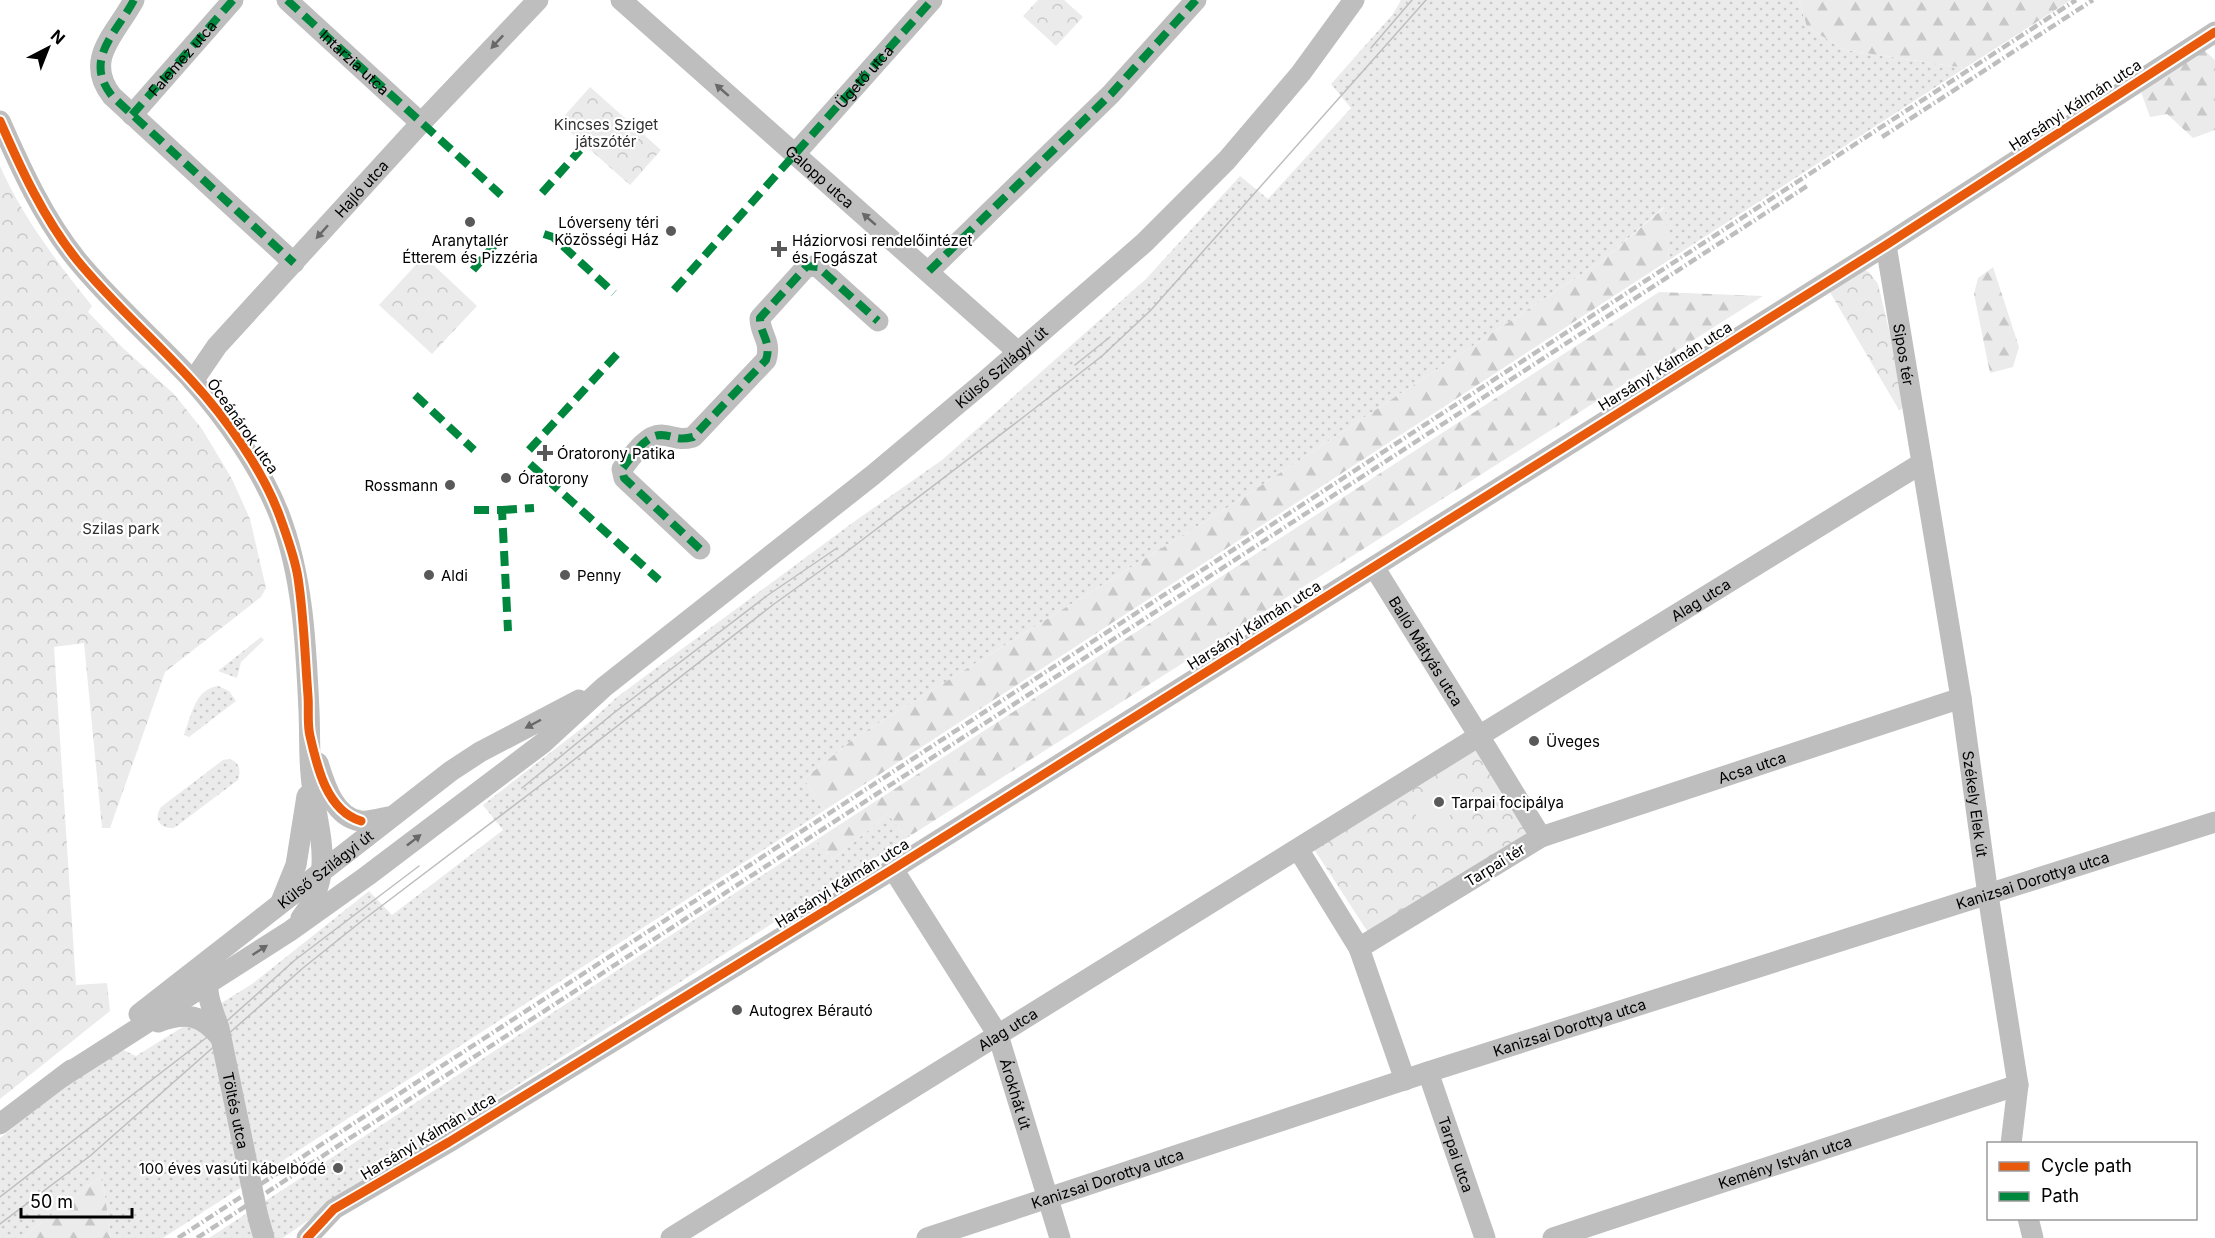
<svg xmlns="http://www.w3.org/2000/svg" width="2215" height="1238" font-family="Inter,sans-serif">
  <style>
    .grass { fill: url(#grass-dots) }
    .forest { fill: url(#forest-firs) }
    .park { fill: url(#park-crowns) }
    .pitch { fill: #ebebeb }
    .lines { fill: none; stroke-linecap: round; stroke-linejoin: round }
    .minor { stroke: #bebebe; stroke-width: 21 }
    .tram { stroke: #bebebe; stroke-width: 1.5 }
    .rail { stroke: #bebebe; stroke-width: 4.5; stroke-dasharray: 9 3 1.5 3; stroke-linecap: butt }
    .quiet { stroke: #00873e; stroke-width: 8; stroke-dasharray: 15 8; stroke-linecap: butt }
    .cycleway-casing { stroke: #fff; stroke-width: 13 }
    .cycleway { stroke: #e8590c; stroke-width: 9 }
    .oneway { fill: #686868 }
    .poi-dot { fill: #595959; stroke: #fff; stroke-width: 2 }
    .labels { text-anchor: middle; dominant-baseline: central; stroke-width: 4.5; stroke-linejoin: round; paint-order: stroke }
    .street-label { font-size: 15px; fill: #000; stroke: #fff }
    .park-label { font-size: 15px; fill: #313131; stroke: #fff }
    .poi-label { font-size: 15px; fill: #000; stroke: #fff; text-anchor: start }
  </style>
  <defs>
    <pattern id="grass-dots" width="8" height="8" patternUnits="userSpaceOnUse" patternTransform="scale(1.5)"><rect width="8" height="8" fill="#ebebeb"/><path d="M2 2h.1M6 6h.1" fill="none" stroke="#c8c8c8" stroke-width="1.8" stroke-linecap="round"/></pattern>
    <pattern id="forest-firs" width="22" height="20" patternUnits="userSpaceOnUse" patternTransform="scale(1.5)"><rect width="22" height="20" fill="#ebebeb"/><path d="M5 1l3.5 6h-7zM16 11l3.5 6h-7z" fill="#c8c8c8"/></pattern>
    <pattern id="park-crowns" width="20" height="18" patternUnits="userSpaceOnUse" patternTransform="scale(1.5)"><rect width="20" height="18" fill="#ebebeb"/><path d="M2 6a3 3 0 1 1 6 0M12 15a3 3 0 1 1 6 0" fill="none" stroke="#c8c8c8"/></pattern>
  </defs>
  <rect width="100%" height="100%" fill="#fff"/>
  <!-- grass -->
  <path class="grass" d="M1401 0H1799L1807 27 1845 50 1965 68 1669 260 1664 207 1603 260 1230 506 856 737 804 779 825 810 163 1238H111L102 1175 22 1238H0V1138L100 1058 121 1049 136 1056 252 984 369 891 392 915 503 830 483 805 591 721 617 697 855 521 942 460 1146 279 1240 176 1268 199 1351 108 1331 84 1393 14Z
    M261 637 264 640 241 662 237 678 218 671Z
    M218 686 229 691 236 701 189 737 184 735C191 716 195 689 218 686Z
    M229 759C240 762 241 770 238 780L174 828C160 829 153 819 161 807L223 760Z
    M888 814 903 834H913L337 1200 283 1238H209L816 840 833 859Z"/>
  <!-- forest -->
  <path class="forest" d="M1799 0H2071L1965 68 1845 50 1807 27Z
    M2201 47 2215 60V130L2193 138 2167 114 2150 117 2140 89Z
    M1665 207 1669 260 825 810 804 779 856 737 1230 506 1603 260Z
    M1993 267 2019 347 2013 367 1990 373 1974 294 1978 278Z
    M1659 292 1763 296 913 834H903L888 814 833 859 816 840Z
    M102 1175 111 1238H22Z"/>
  <!-- park -->
  <path class="park" d="M1038 0H1064L1083 17 1056 46 1023 16Z
    M590 87 661 150 630 185 559 122Z
    M0 166C23 218 57 262 92 306L88 312 123 348 174 394 202 429 232 479 250 519 266 588 261 597 165 672 110 828H102L84 643 54 647 76 985 107 983 110 1011 0 1099Z
    M424 256 477 306 432 354 379 305Z
    M1858 268 1869 272 1878 284 1907 406 1899 410 1827 287Z
    M1476 743 1533 832 1371 937 1314 849Z"/>
  <!-- pitch -->
  <path class="pitch" d="M1454 774 1471 803 1425 830 1408 802Z"/>
  <g class="lines">
    <!-- minor -->
    <g class="minor">
      <path d="M134 0C116 34 83 59 112 96L294 263"/>
      <path id="s1" d="M287 0 421 123"/>
      <path id="s2" d="M621 0 1018 352"/>
      <path id="s3" d="M132 115 233 0"/>
      <path d="M0 121C21 169 44 219 77 260 112 303 155 340 193 381 226 418 261 468 279 514 303 576 306 645 309 711 310 732 309 753 311 774 315 828 339 870 301 918"/>
      <path id="s4" d="M795 154 932 0"/>
      <path id="s5" d="M1886 245 1961 698 1988 895 2018 1085 2011 1144"/>
      <path d="M929 271 1111 94 1196 0"/>
      <path id="s6" d="M193 381 217 346 421 123 538 0"/>
      <path d="M700 549 624 478 622 469C631 458 645 435 661 435 675 436 677 441 693 437L766 360C772 341 760 335 760 318L807 266 818 267 878 321"/>
      <path id="s7" d="M1374 567 1479 736 1922 463"/>
      <path d="M318 763C325 785 334 817 360 821 369 822 379 819 388 817"/>
      <path id="s8" d="M1541 837 1961 698"/>
      <path id="s9" d="M893 869 998 1035 1060 1238"/>
      <path d="M281 902 296 865 307 796"/>
      <path d="M1359 948 1405 1080"/>
      <path id="s10" d="M210 972C203 989 213 1011 219 1028L258 1217 264 1238"/>
      <path id="s11" d="M139 1014 451 771 480 752 579 700"/>
      <path d="M158 1022C186 1012 201 1014 220 1037"/>
      <path id="s12" d="M1428 1072 1485 1238"/>
      <path id="s13" d="M62 1077 290 931 367 876 543 743 604 687 873 475 984 382 1144 243 1227 160 1301 73 1354 0"/>
      <path d="M0 1124 71 1070"/>
      <path d="M2028 1218 2033 1238"/>
      <path d="M307 1238 334 1209 449 1142 893 869 1886 245 2215 32"/>
      <path id="s14" d="M671 1238 1479 736 1541 837 1359 948 1298 849"/>
      <path id="s15" d="M927 1238 1428 1072 2215 822"/>
      <path id="s16" d="M1553 1238 2018 1085"/>
    </g>
    <!-- tram -->
    <path class="tram" d="M1371 48 1412 0
      M1075 365 1110 337
      M522 788 615 712 768 595 837 548
      M0 1197 219 1028 295 960 419 866
      M0 1224 90 1156 303 968 363 920 566 766 774 604 841 556 1021 419 1102 356 1151 310 1426 0"/>
    <!-- rail -->
    <path class="rail" d="M1882 137 2093 0
      M178 1238 2076 0
      M197 1238 1807 186"/>
    <!-- quiet -->
    <path class="quiet" d="M134 0C116 34 83 59 112 96L294 263
      M287 0 501 195
      M132 115 233 0
      M542 193 580 150
      M544 234 553 237 614 293
      M473 270 503 235
      M929 271 1111 94 1196 0
      M674 290 932 0
      M415 395 474 450
      M529 450 618 353
      M530 464 659 580
      M474 510H502L508 631
      M502 510 534 508
      M700 549 624 478 622 469C631 458 645 435 661 435 675 436 677 441 693 437L766 360C772 341 760 335 760 318L807 266 818 267 878 321"/>
    <!-- cycleway casing -->
    <g class="cycleway-casing">
      <path id="cycleway" d="M0 121C21 169 44 219 77 260 112 303 155 340 192 381 226 418 263 470 280 517 287 537 295 558 298 578 304 617 305 657 308 696 309 709 307 724 310 736 317 767 327 811 361 821
        M307 1238 334 1209 449 1142 893 869 1886 245 2215 32"/>
    </g>
    <!-- cycleway -->
    <use href="#cycleway" class="cycleway"/>
  </g>
  <!-- one-way arrows -->
  <defs><path id="oneway-solid" d="M-6-.8H1V-3.2L6.5 0L1 3.2V.8H-6Z" transform="scale(1.5)"/></defs>
  <g class="oneway">
    <use href="#oneway-solid" transform="translate(497 42) rotate(133)"/>
    <use href="#oneway-solid" transform="translate(722 90) rotate(-139)"/>
    <use href="#oneway-solid" transform="translate(869 219) rotate(-139)"/>
    <use href="#oneway-solid" transform="translate(322 232) rotate(132)"/>
    <use href="#oneway-solid" transform="translate(533 724) rotate(152)"/>
    <use href="#oneway-solid" transform="translate(414 840) rotate(-38)"/>
    <use href="#oneway-solid" transform="translate(260 950) rotate(-33)"/>
  </g>
  <!-- markers -->
  <g class="poi-dot">
    <circle cx="470" cy="222" r="6"/>
    <circle cx="671" cy="231" r="6"/>
    <path d="M776 240h6v6h6v6h-6v6h-6v-6h-6v-6h6z"/>
    <path d="M542 444h6v6h6v6h-6v6h-6v-6h-6v-6h6z"/>
    <circle cx="506" cy="478" r="6"/>
    <circle cx="450" cy="485" r="6"/>
    <circle cx="429" cy="575" r="6"/>
    <circle cx="565" cy="575" r="6"/>
    <circle cx="1534" cy="741" r="6"/>
    <circle cx="1439" cy="802" r="6"/>
    <circle cx="737" cy="1010" r="6"/>
    <circle cx="338" cy="1168" r="6"/>
  </g>
  <g class="labels">
    <!-- street labels -->
    <g class="street-label">
      <text stroke="none"><textPath href="#s3" startOffset="76">Falemez utca</textPath></text>
      <text stroke="none"><textPath href="#s1" startOffset="92">Intarzia utca</textPath></text>
      <text stroke="none"><textPath href="#s4" startOffset="104">Ügető utca</textPath></text>
      <text transform="translate(2075 105) rotate(-33)">Harsányi Kálmán utca</text>
      <text stroke="none"><textPath href="#s2" startOffset="266">Galopp utca</textPath></text>
      <text stroke="none"><textPath href="#s6" startOffset="256">Hajló utca</textPath></text>
      <text stroke="none"><textPath href="#s5" startOffset="111">Sipos tér</textPath></text>
      <text stroke="none"><textPath href="#s13" startOffset="1179">Külső Szilágyi út</textPath></text>
      <text transform="translate(1665 366) rotate(-32)">Harsányi Kálmán utca</text>
      <text transform="translate(243 426) rotate(55)">Óceánárok utca</text>
      <text stroke="none"><textPath href="#s7" startOffset="459">Alag utca</textPath></text>
      <text transform="translate(1254 625) rotate(-32)">Harsányi Kálmán utca</text>
      <text stroke="none"><textPath href="#s7" startOffset="99">Balló Mátyás utca</textPath></text>
      <text stroke="none"><textPath href="#s8" startOffset="222">Acsa utca</textPath></text>
      <text stroke="none"><textPath href="#s5" startOffset="566">Székely Elek út</textPath></text>
      <text transform="translate(1495 865) rotate(-32)">Tarpai tér</text>
      <text stroke="none"><textPath href="#s11" startOffset="236">Külső Szilágyi út</textPath></text>
      <text stroke="none"><textPath href="#s15" startOffset="1162">Kanizsai Dorottya utca</textPath></text>
      <text transform="translate(842 883) rotate(-32)">Harsányi Kálmán utca</text>
      <text stroke="none"><textPath href="#s15" startOffset="676">Kanizsai Dorottya utca</textPath></text>
      <text stroke="none"><textPath href="#s14" startOffset="396">Alag utca</textPath></text>
      <text stroke="none"><textPath href="#s9" startOffset="258">Árokhát út</textPath></text>
      <text stroke="none"><textPath href="#s10" startOffset="142">Töltés utca</textPath></text>
      <text transform="translate(428 1136) rotate(-31)">Harsányi Kálmán utca</text>
      <text stroke="none"><textPath href="#s12" startOffset="87">Tarpai utca</textPath></text>
      <text stroke="none"><textPath href="#s16" startOffset="244">Kemény István utca</textPath></text>
      <text stroke="none"><textPath href="#s15" startOffset="190">Kanizsai Dorottya utca</textPath></text>
    </g>
    <!-- park labels -->
    <g class="park-label">
      <text x="606" y="124">Kincses Sziget<tspan x="606" dy="17">játszótér</tspan></text>
      <text x="121" y="528">Szilas park</text>
    </g>
    <!-- poi labels -->
    <g class="poi-label">
      <text x="659" y="222" text-anchor="end">Lóverseny téri<tspan x="659" dy="17">Közösségi Ház</tspan></text>
      <text x="470" y="240" text-anchor="middle">Aranytallér<tspan x="470" dy="17">Étterem és Pizzéria</tspan></text>
      <text x="792" y="240">Háziorvosi rendelőintézet<tspan x="792" dy="17">és Fogászat</tspan></text>
      <text x="557" y="453">Óratorony Patika</text>
      <text x="518" y="478">Óratorony</text>
      <text x="438" y="485" text-anchor="end">Rossmann</text>
      <text x="441" y="575">Aldi</text>
      <text x="577" y="575">Penny</text>
      <text x="1546" y="741">Üveges</text>
      <text x="1451" y="802">Tarpai focipálya</text>
      <text x="749" y="1010">Autogrex Bérautó</text>
      <text x="326" y="1168" text-anchor="end">100 éves vasúti kábelbódé</text>
    </g>
  </g>
  <!-- legend -->
  <rect x="1987" y="1142" width="210" height="78" fill="#ffffff" stroke="#999999" stroke-width="1.5"/>
  <rect x="1999" y="1162" width="30" height="9" fill="#e8590c" stroke="#999999" stroke-width="1.5"/>
  <text x="2041" y="1172" font-size="18" fill="#000000">Cycle path</text>
  <rect x="1999" y="1192" width="30" height="9" fill="#00873e" stroke="#999999" stroke-width="1.5"/>
  <text x="2041" y="1202" font-size="18" fill="#000000">Path</text>
  <!-- north arrow -->
  <g transform="translate(48 48) rotate(42)" stroke="#ffffff" stroke-width="4.5" paint-order="stroke">
  <path d="M0-4.5L10 22L0 15L-10 22Z" fill="#000000"/>
  <text y="-9" font-size="16" font-weight="bold" text-anchor="middle" fill="#000000">N</text>
  </g>
  <!-- scale -->
  <path d="M21 1208v9h111v-9" fill="none" stroke="#000000" stroke-width="3"/>
  <text x="30" y="1208" font-size="18" fill="#000000" stroke="#ffffff" stroke-width="4.5" paint-order="stroke">50 m</text>
</svg>
